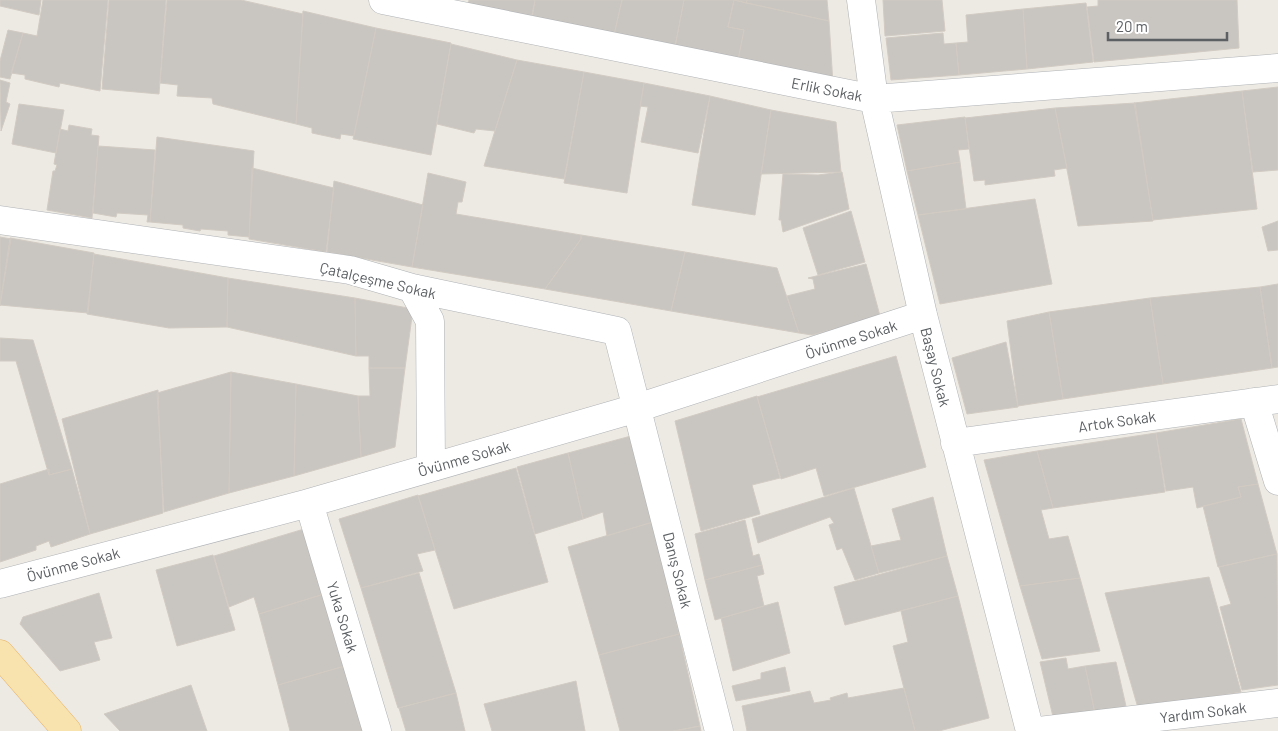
<svg xmlns="http://www.w3.org/2000/svg" width="1278" height="731" font-family="Barlow,sans-serif">
  <style>
    .building { fill: #c9c5c0; stroke: #d1cbc3 }
    .lines { fill: none; stroke-linecap: round; stroke-linejoin: round }
    .minor-casing { stroke: #afb2b5; stroke-width: 29 }
    .major-casing { stroke: #e6b164; stroke-width: 29 }
    .minor { stroke: #fff; stroke-width: 28 }
    .major { stroke: #f8e3ae; stroke-width: 28 }
    .labels { text-anchor: middle; dominant-baseline: central; stroke-width: 4.5; stroke-linejoin: round; paint-order: stroke }
    .street-label { font-size: 15px; fill: #5c6063; stroke: #fff }
  </style>
  <rect width="100%" height="100%" fill="#edeae4"/>
  <!-- building -->
  <path class="building" d="M0 0H41L39 15 0 6Z
    M43 0H108L100 91 60 83 59 87 25 79V75L11 73 23 33 37 36Z
    M109 0H166L159 94 102 89Z
    M167 0H241L303 14 296 124 213 104 212 98 177 96 178 85 160 83Z
    M469 0H535L530 24 467 11Z
    M535 0H622L614 35 532 19Z
    M622 0H684L674 52 614 35Z
    M684 0H747L746 3 734 0 728 27 744 30 737 65 674 52Z
    M734 0 829 21 833 84 737 65 744 30 728 27Z
    M747 0H827L829 21 746 3Z
    M883 0H942L945 31 885 36Z
    M1098 0H1237L1239 48 1094 62 1087 7 1098 6Z
    M1086 3 1093 62 1027 69 1023 9Z
    M1023 9 1027 69 959 75 956 43 968 42 966 15Z
    M303 11 376 28 354 136 341 134 340 139 312 133V128L296 124Z
    M376 28 451 43 431 155 353 139Z
    M8 30 23 33 10 79 0 77V61Z
    M943 33 944 44 956 43 959 75 891 80 886 38Z
    M451 44 517 60 495 131 476 129 474 133 437 124Z
    M517 60 584 72 564 179 484 166Z
    M584 72 644 83 627 193 564 183Z
    M0 80 10 83 6 102 10 104 1 131Z
    M644 83 710 96 698 153 641 142 648 107 640 106Z
    M1278 87V170L1253 172 1242 91Z
    M1242 91 1257 209 1153 220 1134 103Z
    M710 96 771 110 755 215 692 205Z
    M1135 103 1153 221 1078 226 1055 108Z
    M19 104 64 110 56 153 12 144Z
    M1055 108 1067 168 1054 170 1055 176 985 185V180L974 181 965 118Z
    M771 110 836 122 841 172 761 174Z
    M965 117 969 149 958 150 960 162 907 171 897 125Z
    M69 125 92 129 91 135 99 136 92 218 47 210 53 171H55L57 165 54 164 60 129 68 131Z
    M157 137 254 151 249 237 228 235V231L201 229 200 231 183 228V225L150 222Z
    M98 146 155 150 150 222H147L148 215 117 213 116 217 93 213Z
    M960 162 966 209 918 215 907 171Z
    M252 168 334 188 326 252 249 239Z
    M842 172 849 209 783 232 781 220H779L783 174 818 175Z
    M428 173 466 182 462 202H458L456 214 581 235V239L545 289 412 267Z
    M334 181 423 205 412 267 327 252Z
    M1035 199 1052 284 940 304 918 215Z
    M851 211 865 262 818 275 803 228Z
    M1278 221V250L1268 251 1262 227Z
    M581 235 685 252 671 311 545 289 581 239Z
    M0 237 11 239 0 306Z
    M10 238 94 253 88 313 0 305Z
    M685 252 777 268 799 333 671 311Z
    M94 254 228 278 227 327 169 328 87 314Z
    M866 264 880 316 812 335 799 333 787 296 815 289 813 279 808 278Z
    M228 278 355 298 356 356 227 327Z
    M1278 284V367L1272 368 1260 287Z
    M1260 287 1272 368 1163 384 1150 298Z
    M355 298 413 309 405 368H369V356H356Z
    M1150 298 1163 384 1063 399 1049 312Z
    M1049 312 1063 399 1018 406 1007 321Z
    M0 338 33 340 72 469 49 475 16 361H0Z
    M1006 342 1018 407 967 414 952 358Z
    M896 356 926 467 824 496 816 468 781 479 757 397Z
    M369 368H405L395 447 361 457 358 396H370Z
    M231 372 296 384 294 476 229 493Z
    M231 372 229 493 164 512 157 393Z
    M296 384 358 396 361 457 294 476Z
    M158 390 163 513 90 534 62 419Z
    M757 396 780 478 752 485 760 514 701 531 675 421Z
    M1241 419 1258 484 1238 487 1241 497 1197 508 1193 487 1166 491 1156 433Z
    M1156 433 1165 492 1053 508 1037 451Z
    M631 436 653 522 607 536 603 512 583 519 568 453Z
    M1037 451 1053 508 1041 510 1049 539 1068 536 1080 578 1020 586 984 460Z
    M568 453 583 519 535 534 517 467Z
    M516 468 548 582 454 609 418 496Z
    M49 469V475L72 469 90 534 51 547 49 541 36 546V550L0 562V484Z
    M1258 484 1277 554 1218 567 1203 506 1241 497 1238 487Z
    M854 488 879 573 855 580 842 548 837 550 829 525 834 523 830 517 758 543 752 519Z
    M418 495 435 550 417 554 423 571 361 588 339 519Z
    M933 497 947 556 879 573 871 546 901 540 892 509Z
    M745 520 753 556 759 554 762 565 705 580 695 534Z
    M653 522 679 634 599 655 568 547Z
    M304 529 324 594 259 614 254 597 229 607 214 556Z
    M1277 554 1278 685 1242 690 1220 607 1231 604 1219 567Z
    M213 555 235 630 177 646 156 570Z
    M947 556 958 596 845 625 834 587Z
    M762 565 764 574 757 576 764 606 715 620 705 580Z
    M419 573 456 693 398 708 361 588Z
    M1209 577 1241 692 1138 708 1105 593Z
    M1080 578 1100 651 1042 659 1020 586Z
    M99 593 112 638 94 642 100 660 60 671 20 624 23 617Z
    M324 594 345 666 278 685 259 614Z
    M958 596 989 718 939 731H915L893 646 908 642 901 611Z
    M778 602 790 653 733 671 721 618Z
    M679 634 700 726 673 731H620L599 655Z
    M1066 658 1068 669 1085 666 1096 718 1055 725 1040 662Z
    M1116 662 1128 715 1096 718 1085 666Z
    M345 666 363 731H290L278 685Z
    M785 667 790 691 736 701 732 686 761 679V673Z
    M576 681 585 731H492L484 704Z
    M191 685 207 731H120L104 714Z
    M904 688 915 731H747L742 706 810 691 814 703 831 700 830 698 847 693 848 698Z
    M456 693 465 731H406L399 708Z
    M700 726 701 731H675Z"/>
  <g class="lines">
    <!-- minor casing -->
    <g class="minor-casing">
      <path id="minor" d="M383 0 874 99 1278 68
        M861 0 874 99 923 315 1030 731
        M0 220 350 270 412 288 617 331 719 731
        M412 288 430 321 431 467
        M1254 402 1278 481
        M955 443 1278 399
        M309 503 377 731
        M0 584 309 503 637 408 923 315
        M1039 731 1278 703"/>
    </g>
    <!-- major casing -->
    <g class="major-casing">
      <path id="major" d="M0 654 67 731"/>
    </g>
    <!-- minor -->
    <use href="#minor" class="minor"/>
    <!-- major -->
    <use href="#major" class="major"/>
  </g>
  <g class="labels">
    <!-- street labels -->
    <g class="street-label">
      <text transform="translate(827 89) rotate(11)">Erlik Sokak</text>
      <text transform="translate(378 280) rotate(13)">Çatalçeşme Sokak</text>
      <text transform="translate(851 339) rotate(-18)">Övünme Sokak</text>
      <text transform="translate(936 367) rotate(76)">Başay Sokak</text>
      <text transform="translate(1117 421) rotate(-8)">Artok Sokak</text>
      <text transform="translate(464 458) rotate(-16)">Övünme Sokak</text>
      <text transform="translate(73 564) rotate(-15)">Övünme Sokak</text>
      <text transform="translate(678 570) rotate(76)">Danış Sokak</text>
      <text transform="translate(343 617) rotate(73)">Yuka Sokak</text>
      <text transform="translate(1203 712) rotate(-7)">Yardım Sokak</text>
    </g>
  </g>
  <!-- scale -->
  <path d="M1108 32v8h119v-8" fill="none" stroke="#5c6063" stroke-width="2.5"/>
  <text x="1116" y="32" font-size="15" fill="#5c6063" stroke="#ffffff" stroke-width="4" paint-order="stroke">20 m</text>
</svg>
